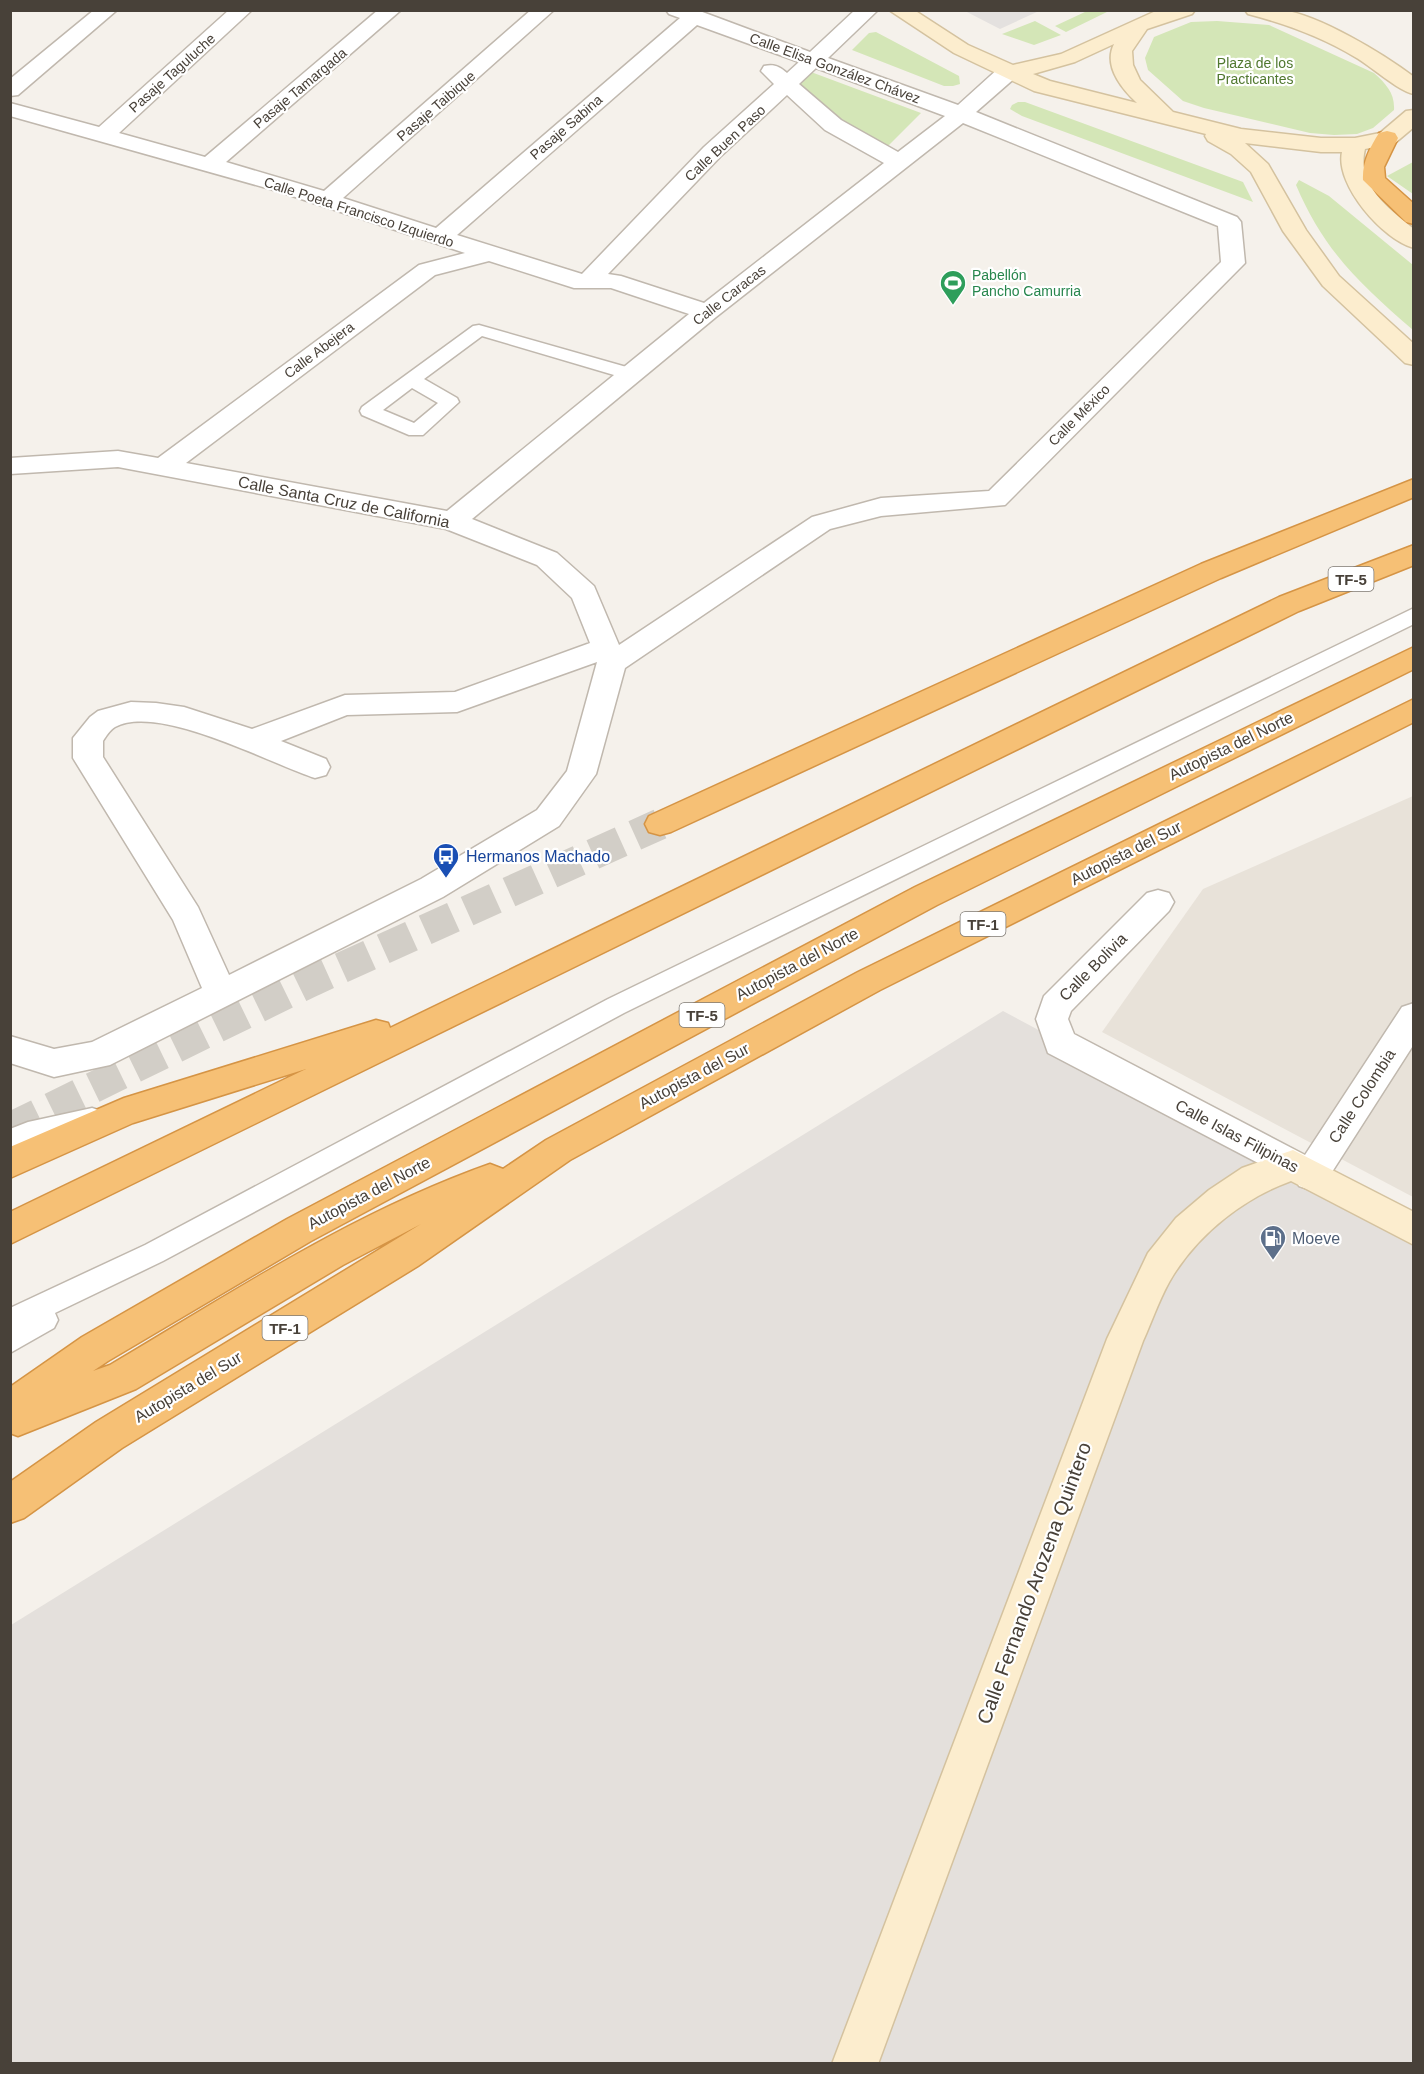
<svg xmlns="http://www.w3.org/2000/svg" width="1424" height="2074" font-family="Arial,sans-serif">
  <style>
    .residential { fill: #e8e2d9 }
    .industrial { fill: #e4e0dc }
    .green { fill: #d4e6b7 }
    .parking { fill: #e4e1df }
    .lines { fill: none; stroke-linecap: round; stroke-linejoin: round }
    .highway-tunnel { stroke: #d2cec7; stroke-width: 31; stroke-dasharray: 31 15; stroke-linecap: butt }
    .lane-casing { stroke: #c0b8ae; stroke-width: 3 }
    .street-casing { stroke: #c0b8ae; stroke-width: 3 }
    .secondary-casing { stroke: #d4c29f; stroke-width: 3 }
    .highway-casing { stroke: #d59445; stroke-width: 3 }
    .lane { fill: #fff; fill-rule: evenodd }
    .street { fill: #fff; fill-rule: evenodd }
    .secondary { fill: #fcedce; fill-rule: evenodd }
    .highway { fill: #f6c075; fill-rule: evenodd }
    .labels { text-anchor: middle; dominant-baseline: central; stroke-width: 4.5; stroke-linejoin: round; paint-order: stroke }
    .far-park-label { font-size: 14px; fill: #50782f; stroke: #fff }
    .far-street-label { font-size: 14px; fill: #484139; stroke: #fff }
    .far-leisure-label { font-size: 14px; fill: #27864d; stroke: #fff; text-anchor: start }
    .shield { fill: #fff; stroke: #7f7a74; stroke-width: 1.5 }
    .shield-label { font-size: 15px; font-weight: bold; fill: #484139 }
    .street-label { font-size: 16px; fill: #484139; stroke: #fff }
    .transit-label { font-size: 16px; fill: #164399; stroke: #fff; text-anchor: start }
    .service-label { font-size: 16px; fill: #4e5e75; stroke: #fff; text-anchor: start }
    .near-street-label { font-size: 20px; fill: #484139; stroke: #fff }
  </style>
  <rect width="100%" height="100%" fill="#f5f1eb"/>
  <!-- residential -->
  <path class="residential" d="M1413 796V1197L1102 1032 1203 889Z"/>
  <!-- industrial -->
  <path class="industrial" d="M1003 1011 1413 1230V2063L11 2064V1625Z"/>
  <!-- green -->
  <path class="green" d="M1087 11H1109L1066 32 1055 26Z
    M1035 21 1061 35 1034 45 1002 34Z
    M1217 21 1269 25 1374 73C1386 84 1395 93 1394 110L1373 128 1357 134 1334 135 1310 133 1204 108 1183 101 1148 70 1145 58 1154 37 1191 22Z
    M876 32 959 76 960 84 953 86H944L852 50 869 33Z
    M811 72 921 113 888 146 842 123 798 84Z
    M1018 102H1025L1243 182 1253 202 1022 116 1010 109 1012 105Z
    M1413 162V194L1387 176Z
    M1299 180 1329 196 1413 265V330C1360 284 1324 251 1296 185Z"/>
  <!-- parking -->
  <path class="parking" d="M965 11H1039L1000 29Z"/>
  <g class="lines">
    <!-- highway-tunnel -->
    <path class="highway-tunnel" d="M10 1128 312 981 660 824"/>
    <!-- lane casing -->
    <g class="lane-casing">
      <path id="lane" d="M479 325 637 370 640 374 637 378 631 380 482 336 424 379 457 398 459 402 423 435H409L362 415 360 411 362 407 473 326ZM412 388 438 403 414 423 383 410Z
        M1414 608V624L624 1013 163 1261 55 1313 58 1320 54 1328 10 1353V1308L145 1245 608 999Z
        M92 1108 101 1111 104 1118 101 1125 30 1143 10 1150V1129L28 1122Z"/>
    </g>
    <!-- street casing -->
    <g class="street-casing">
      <path id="street" d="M94 10H117L18 95 10 96V79Z
        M229 10H252L119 133 205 157 378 10H401L226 162 324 191 531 10H554L343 198 436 228 680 18 669 14 666 10H697L810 52 855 10H878L828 58 958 105 1000 67 1008 66 1016 67 1019 72 1016 77 976 112 1237 217 1241 222 1245 263 1005 505 881 516 830 529 625 668 596 774 559 826 443 897 110 1065 54 1077 10 1063V1036L54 1049 92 1042 202 988 173 920 73 758V738L90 717 98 711 131 702 156 703 184 707 252 729 345 695 455 692 590 643 572 598 537 565 446 529 118 467 10 474V458L118 451 158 458 419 265 465 253 277 191 10 116V103L99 127ZM697 25 799 62 787 73C779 66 774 64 764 66L761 71 774 84 704 147 582 274 457 235ZM816 68 945 116 898 152 841 120 799 84ZM787 95 825 130 884 163 704 303 621 276 608 274 720 157ZM963 123 1218 226 1221 262 989 491 881 498 812 517 619 645 594 586 557 553 472 519 716 317ZM489 261 574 288H611L689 314 447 511 186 463 435 275ZM597 662 567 771 537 810 421 879 229 975 198 907 103 757V741C106 736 110 730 115 727 159 703 271 764 315 778L326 775 330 767 326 759 281 741 347 715 457 712Z
        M1158 890 1169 893 1174 902 1169 911 1071 1011 1068 1019 1074 1034 1305 1155 1402 1007 1414 1003V1044L1323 1186 1311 1190 1299 1186 1296 1179 1281 1175 1048 1053 1036 1019 1044 996 1147 893Z"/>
    </g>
    <!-- secondary casing -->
    <g class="secondary-casing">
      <path id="secondary" d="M889 10H914L968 45 1013 65 1061 54 1158 10H1195L1192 14 1147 29 1132 51 1133 65 1140 80 1173 112 1241 129 1321 138H1355L1380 133 1406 111 1414 110V127L1395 143 1365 149C1356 185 1389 209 1414 229V248C1383 240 1335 185 1342 152H1321L1245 143 1268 164 1306 230 1339 276 1414 344V365L1405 363 1323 286 1283 231 1251 172 1231 154 1208 141 1205 136 1206 134 1034 91 954 53ZM1114 44C1103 66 1122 89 1137 103L1050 81 1033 74 1075 62Z
        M1245 10C1257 10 1270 9 1282 10 1319 15 1384 54 1414 77V94C1398 91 1371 66 1355 57 1322 37 1286 24 1248 14Z
        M1293 1150 1414 1212V1245L1291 1181C1244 1198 1201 1232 1174 1274 1161 1294 1153 1319 1143 1341L878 2064H832L1107 1339 1148 1253 1176 1218 1209 1190 1242 1168Z"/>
    </g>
    <!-- highway casing -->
    <g class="highway-casing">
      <path id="highway" d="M1387 131 1395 133 1398 138 1384 167 1385 178 1414 204V224L1406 222 1363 180C1362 163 1370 147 1379 133Z
        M1414 479V497L1221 578 671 832 660 835 649 832 645 824 649 816 1201 564Z
        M1414 545V565L1299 611 10 1244V1212L306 1069 133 1123 10 1178V1147L124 1098 376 1020 388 1023 390 1028 1279 597Z
        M1414 647V669L937 905 311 1241 108 1361 93 1371 110 1365C233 1292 354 1212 490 1164L503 1169 546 1140 858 972 1414 699V722L880 990 570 1160 418 1266 122 1448 24 1518 10 1523V1482L96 1422 421 1224 343 1265 136 1389 18 1436 10 1433V1387L82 1337 287 1219 915 887Z"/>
    </g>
    <!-- lane -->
    <use href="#lane" class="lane"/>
    <!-- street -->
    <use href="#street" class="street"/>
    <!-- secondary -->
    <use href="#secondary" class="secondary"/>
    <!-- highway -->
    <use href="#highway" class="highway"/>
  </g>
  <!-- icons -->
  <defs>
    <g id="stadium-pin" transform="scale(1.35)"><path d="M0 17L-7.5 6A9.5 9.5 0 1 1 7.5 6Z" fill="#2e9e5b" stroke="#fff"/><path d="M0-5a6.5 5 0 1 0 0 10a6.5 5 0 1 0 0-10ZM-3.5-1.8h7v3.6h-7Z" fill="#fff"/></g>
    <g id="bus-pin" transform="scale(1.35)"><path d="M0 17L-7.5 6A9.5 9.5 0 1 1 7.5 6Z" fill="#1a4fb4" stroke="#fff"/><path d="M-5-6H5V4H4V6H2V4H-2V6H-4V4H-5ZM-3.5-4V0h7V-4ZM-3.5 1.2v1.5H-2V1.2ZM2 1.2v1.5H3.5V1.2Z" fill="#fff"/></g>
    <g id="fuel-pin" transform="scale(1.35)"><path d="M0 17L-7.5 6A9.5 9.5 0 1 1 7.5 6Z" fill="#5c6f8a" stroke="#fff"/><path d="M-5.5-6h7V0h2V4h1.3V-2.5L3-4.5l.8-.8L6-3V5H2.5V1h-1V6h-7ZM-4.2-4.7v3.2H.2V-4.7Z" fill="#fff"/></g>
  </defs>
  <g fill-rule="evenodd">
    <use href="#stadium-pin" x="953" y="283"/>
    <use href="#bus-pin" x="446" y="856"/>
    <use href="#fuel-pin" x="1273" y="1238"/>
  </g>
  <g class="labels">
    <!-- far-park labels -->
    <g class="far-park-label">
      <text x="1255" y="63">Plaza de los<tspan x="1255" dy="16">Practicantes</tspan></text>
    </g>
    <!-- far-street labels -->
    <g class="far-street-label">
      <text transform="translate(835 68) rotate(20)">Calle Elisa González Chávez</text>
      <text transform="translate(172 73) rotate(-42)">Pasaje Taguluche</text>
      <text transform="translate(300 88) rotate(-40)">Pasaje Tamargada</text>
      <text transform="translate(436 106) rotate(-41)">Pasaje Taibique</text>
      <text transform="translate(566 127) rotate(-41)">Pasaje Sabina</text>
      <text transform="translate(725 143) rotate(-43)">Calle Buen Paso</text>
      <text transform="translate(359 212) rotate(18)">Calle Poeta Francisco Izquierdo</text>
      <text transform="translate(729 295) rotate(-38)">Calle Caracas</text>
      <text transform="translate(319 350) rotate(-37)">Calle Abejera</text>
      <text transform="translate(1079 415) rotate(-45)">Calle México</text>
    </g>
    <!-- far-leisure labels -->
    <g class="far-leisure-label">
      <text x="972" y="275">Pabellón<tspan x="972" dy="16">Pancho Camurria</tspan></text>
    </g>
    <!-- shield labels -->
    <g class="shield">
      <rect x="1328.5" y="567" width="45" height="24" rx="4.5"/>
      <rect x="960.5" y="912" width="45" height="24" rx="4.5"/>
      <rect x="679.5" y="1003" width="45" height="24" rx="4.5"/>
      <rect x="262.5" y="1316" width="45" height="24" rx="4.5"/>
    </g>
    <g class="shield-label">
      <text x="1351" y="579">TF-5</text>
      <text x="983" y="924">TF-1</text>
      <text x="702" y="1015">TF-5</text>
      <text x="285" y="1328">TF-1</text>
    </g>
    <!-- street labels -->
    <g class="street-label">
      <text transform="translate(344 502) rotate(11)">Calle Santa Cruz de California</text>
      <text transform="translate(1231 746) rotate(-26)">Autopista del Norte</text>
      <text transform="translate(1126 853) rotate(-27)">Autopista del Sur</text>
      <text transform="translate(797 964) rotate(-28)">Autopista del Norte</text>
      <text transform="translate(1093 967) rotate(-45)">Calle Bolivia</text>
      <text transform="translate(694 1076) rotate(-28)">Autopista del Sur</text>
      <text transform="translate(1362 1096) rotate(-57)">Calle Colombia</text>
      <text transform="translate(1237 1136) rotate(28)">Calle Islas Filipinas</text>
      <text transform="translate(369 1193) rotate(-28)">Autopista del Norte</text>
      <text transform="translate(188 1387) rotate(-31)">Autopista del Sur</text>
    </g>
    <!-- transit labels -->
    <g class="transit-label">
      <text x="466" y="856">Hermanos Machado</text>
    </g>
    <!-- service labels -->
    <g class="service-label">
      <text x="1292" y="1238">Moeve</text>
    </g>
    <!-- near-street labels -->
    <g class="near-street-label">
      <text transform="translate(1034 1583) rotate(-70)">Calle Fernando Arozena Quintero</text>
    </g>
  </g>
  <!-- border -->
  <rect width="1424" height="2074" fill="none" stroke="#484139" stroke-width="24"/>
</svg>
